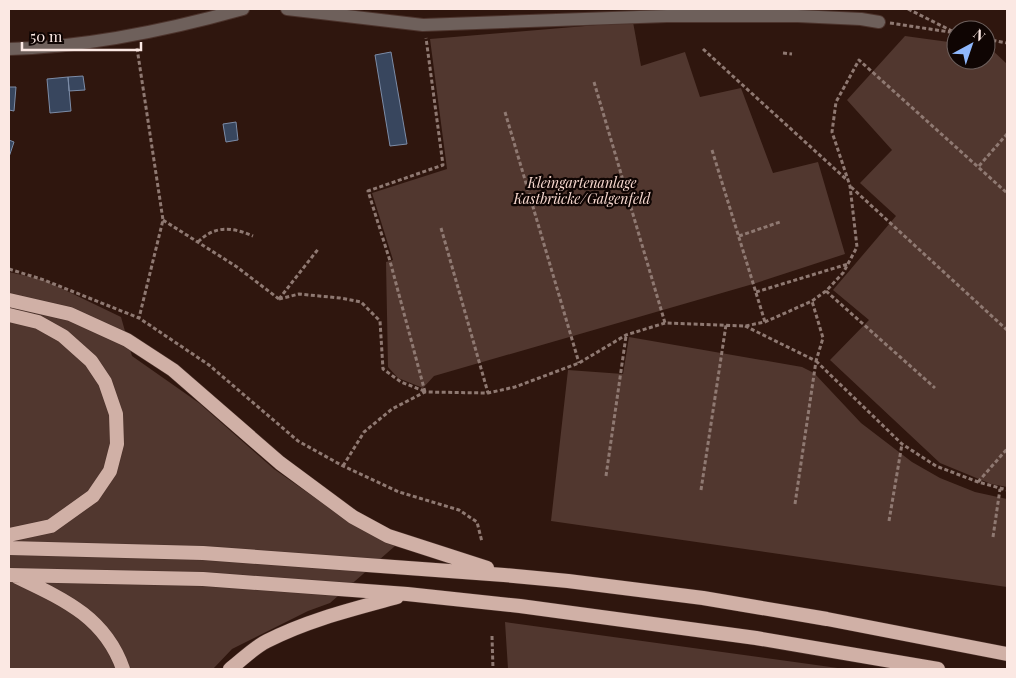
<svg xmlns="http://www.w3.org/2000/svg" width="1016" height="678" font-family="'Playfair Display',serif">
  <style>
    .green { fill: #51372f }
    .building { fill: #38465e; stroke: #7c8ca7 }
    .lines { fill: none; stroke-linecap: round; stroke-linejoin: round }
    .minor-casing { stroke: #4c332c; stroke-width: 14 }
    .trunk-casing { stroke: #4c332c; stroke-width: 15 }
    .path { stroke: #8f7972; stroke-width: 3; stroke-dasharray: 4 2.5; stroke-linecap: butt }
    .minor { stroke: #6e605b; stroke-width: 12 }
    .trunk { stroke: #d0b0a6; stroke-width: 14 }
    .labels { text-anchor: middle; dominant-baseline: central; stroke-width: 4.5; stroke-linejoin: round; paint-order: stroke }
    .park-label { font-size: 14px; font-style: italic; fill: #f9dad1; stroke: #0f0503 }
  </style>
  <rect width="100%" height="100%" fill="#2f160e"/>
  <!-- green -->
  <path class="green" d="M633 22 641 66 685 52 700 97 741 88 773 173 818 162 845 254 753 284 434 376 423 388 398 378 388 367 386 262 393 260 372 193 447 169 430 39Z
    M905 36 956 43V60H986V47L990 48 1007 64V487L991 484 940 463 830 360 869 320 833 290 896 216 860 183 892 150 847 100Z
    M9 272 44 280 121 317 132 356 199 403 274 469 351 523 395 546 330 603 308 611 232 649 213 669H9Z
    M629 337 802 367 814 373 861 423 912 462 940 478 975 492 1007 499V587L551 521 568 370 623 374Z
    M505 622 845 669H508Z"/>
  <!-- building -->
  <path class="building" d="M391 52 407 144 390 146 375 55Z
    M83 76 85 90 69 91 68 77Z
    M68 77 71 111 50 113 47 79Z
    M9 87H16L14 111 9 110Z
    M236 122 238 140 226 142 223 124Z
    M9 140 14 142 9 157Z"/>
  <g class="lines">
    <!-- minor casing -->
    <g class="minor-casing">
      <path id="minor" d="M287 9 423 25 667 16H798L861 19 879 22
        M9 49C87 47 168 30 243 9"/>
    </g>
    <!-- trunk casing -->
    <g class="trunk-casing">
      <path id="trunk" d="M9 300 70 314 127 340 173 370 280 463 353 517 388 536 487 568
        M9 315 38 322 63 336 91 361 105 382 116 414 117 444 110 471 93 496 51 526 9 535
        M9 548 203 553 504 575 568 581 703 598 827 619 1007 654
        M9 575 203 579 407 594 520 606 756 638 938 669
        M17 577C63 599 105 617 123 669
        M230 669C242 660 253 648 267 641 308 620 353 609 397 597"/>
    </g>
    <!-- path -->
    <path class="path" d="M908 9 952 31
      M890 23 956 33
      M986 39 1007 43
      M137 48 163 220 139 318
      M703 49 847 180
      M783 53 792 54
      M594 82 665 323
      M505 112 579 363
      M712 150 765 322
      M979 166 1007 134
      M851 187 1007 330
      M163 220 237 267 279 299
      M441 228 488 393
      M739 236 780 222
      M198 242C215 225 232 227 253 236
      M9 269 44 280 139 318 209 365 298 441 343 466 399 492 459 510 477 522 482 542
      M826 291 935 388
      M756 292 848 264
      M279 299 299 294 340 298 361 302 380 321 383 369 401 382 424 391
      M279 299 319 248
      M745 326 816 361 823 338 812 301
      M816 361 902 444 936 466 978 482 1007 490
      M425 392 390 261 368 191 443 165 426 38
      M343 466 364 432 392 409 425 392 488 393 515 387 579 363 626 335 665 323 745 326 765 322 812 301 826 291 843 273 857 247 850 186 832 132 836 102 859 60 1007 193
      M606 476 626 336
      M978 482 1007 449
      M701 490 726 325
      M795 504 816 361
      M889 521 902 444
      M993 537 1000 489
      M492 636 493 669"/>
    <!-- minor -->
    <use href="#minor" class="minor"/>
    <!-- trunk -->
    <use href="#trunk" class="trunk"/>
  </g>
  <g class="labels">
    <!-- park labels -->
    <g class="park-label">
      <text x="582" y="182">Kleingartenanlage<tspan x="582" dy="16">Kastbrücke/Galgenfeld</tspan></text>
    </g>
  </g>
  <!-- border -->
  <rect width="1016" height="678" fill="none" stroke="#fbe8e3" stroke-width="20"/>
  <!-- north arrow -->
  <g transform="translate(971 45) rotate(40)"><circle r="24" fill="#0f0503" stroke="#6d605d"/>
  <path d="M0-4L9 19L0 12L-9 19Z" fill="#8fb8fd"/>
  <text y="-8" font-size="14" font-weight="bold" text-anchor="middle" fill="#fbe8e3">N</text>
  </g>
  <!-- scale -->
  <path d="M22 42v8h119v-8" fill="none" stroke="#fbe8e3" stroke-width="2.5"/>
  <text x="30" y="42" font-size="15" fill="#fbe8e3" stroke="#0f0503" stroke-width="4" paint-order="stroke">50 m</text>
</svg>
